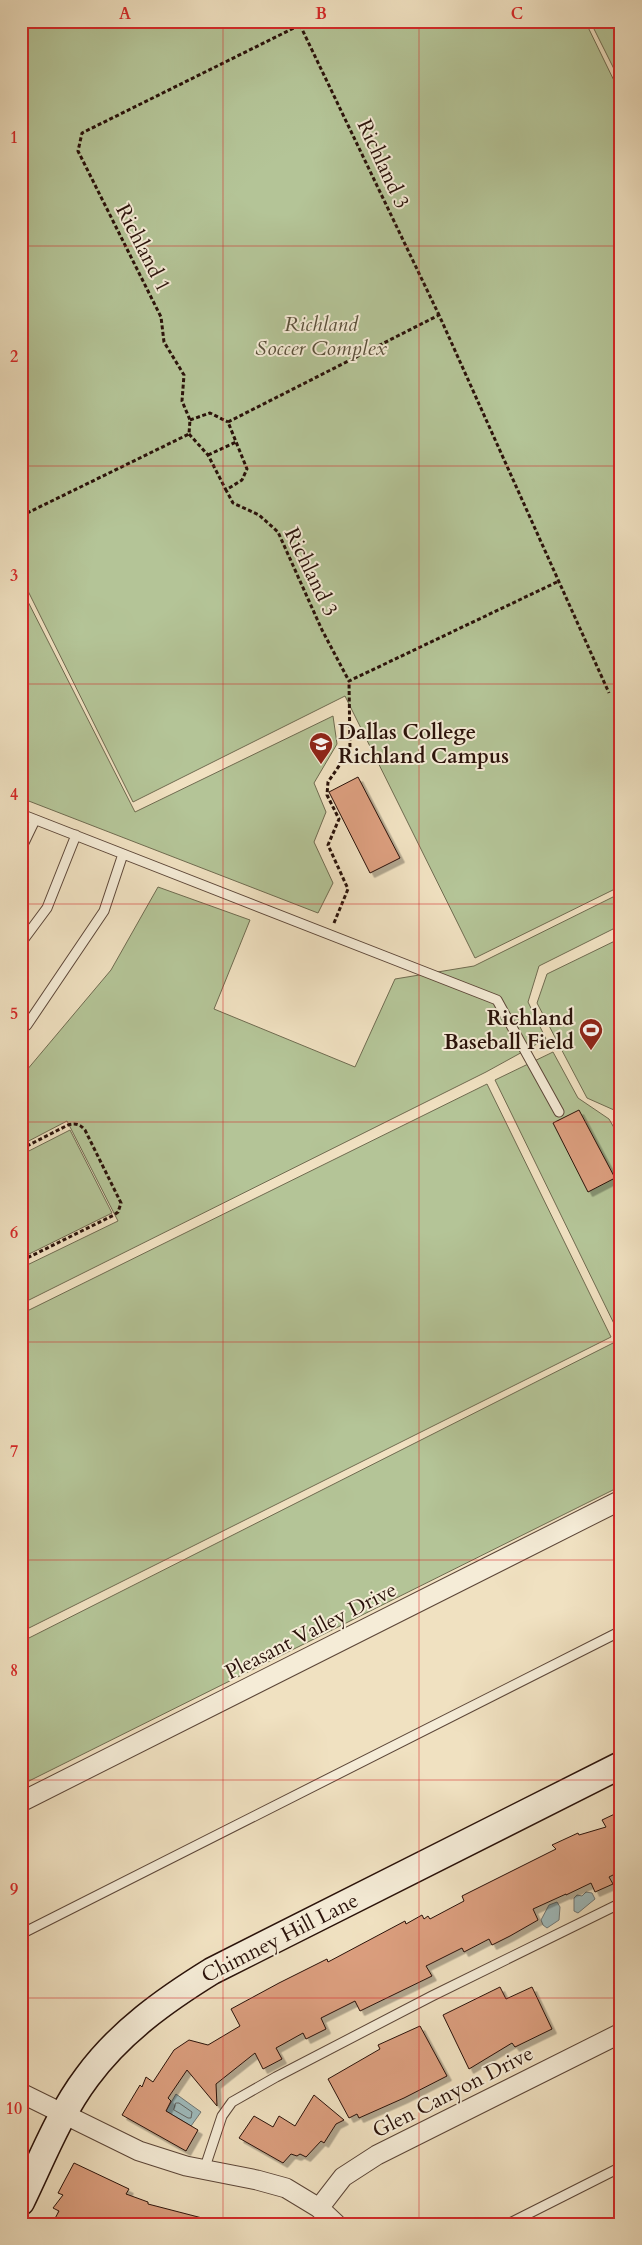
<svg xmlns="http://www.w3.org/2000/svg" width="642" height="2245" font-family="Cardo,serif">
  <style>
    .green { fill: #b4c497; stroke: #6f6b50 }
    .water { fill: #9fbbbd; stroke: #707775 }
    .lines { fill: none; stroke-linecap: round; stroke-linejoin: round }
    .shore { stroke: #646664; stroke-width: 1 }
    .building { fill: #db9e7e; stroke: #2a120a; filter: url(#shadow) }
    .lane-casing { stroke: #5c4638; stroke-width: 11 }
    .street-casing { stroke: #5c4638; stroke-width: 21 }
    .secondary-casing { stroke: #2a120a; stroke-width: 29 }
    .path { stroke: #2a120a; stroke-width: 3; stroke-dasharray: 4 2.5; stroke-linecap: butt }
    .lane { stroke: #f5ecd7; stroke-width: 9 }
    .street { stroke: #f5ecd7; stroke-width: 19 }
    .secondary { stroke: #f5ecd7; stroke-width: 26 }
    .grid { fill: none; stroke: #d62828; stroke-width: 1; stroke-opacity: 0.55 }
    .labels { text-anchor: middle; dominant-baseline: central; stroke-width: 4; stroke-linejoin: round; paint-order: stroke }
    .street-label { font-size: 21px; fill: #2a120a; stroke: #f5ecd7 }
    .park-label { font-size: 21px; font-style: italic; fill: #5a503b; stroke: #f5ecd7 }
    .poi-label { font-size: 21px; font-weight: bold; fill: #2a120a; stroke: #f5ecd7; text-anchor: start }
    .neatline { fill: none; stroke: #d62828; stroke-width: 2 }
    .grid-label { font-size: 16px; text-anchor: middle; font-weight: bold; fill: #d62828 }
  </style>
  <defs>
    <filter id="shadow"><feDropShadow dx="4.5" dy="4.5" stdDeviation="0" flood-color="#0004"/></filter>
  </defs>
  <rect width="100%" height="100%" fill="#f0e1c1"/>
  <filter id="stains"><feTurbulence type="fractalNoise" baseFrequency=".004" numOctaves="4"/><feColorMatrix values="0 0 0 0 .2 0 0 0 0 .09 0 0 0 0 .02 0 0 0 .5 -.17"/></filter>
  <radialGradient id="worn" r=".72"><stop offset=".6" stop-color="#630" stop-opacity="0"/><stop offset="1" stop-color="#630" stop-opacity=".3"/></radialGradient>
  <!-- green -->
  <path class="green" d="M21 21H585L621 95V886L475 958 345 696 133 802 21 577Z
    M590 21H621V83Z
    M21 588 135 812 333 716 337 744 314 783 326 812 314 842 333 883 318 913 21 798Z
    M158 887 250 920 214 1009 355 1067 395 979 474 966 621 893V925L539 966 528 1002 546 1039 486 1072 21 1304V1268L118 1221 67 1121 21 1145V1077L111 970Z
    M621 938V1122L614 1110 587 1098 537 1003 547 974Z
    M553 1052 578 1098 609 1119 621 1140V1338L495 1080Z
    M487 1084 611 1337 21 1632V1314Z
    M70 1130 112 1213 21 1258V1155Z
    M621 1339V1486L21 1785V1642Z"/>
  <!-- water -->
  <path class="water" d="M586 1892 592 1893 595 1899 578 1913 574 1911V1898L577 1895 582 1896Z
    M557 1902 560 1907 559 1920 547 1928 543 1925 541 1920 549 1905Z
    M176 2094 201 2112 191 2126 166 2111Z"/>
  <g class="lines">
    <!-- shore -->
    <path class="shore" d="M176 2103H179L192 2112 191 2118H188L174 2110Z"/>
  </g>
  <!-- building -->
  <path class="building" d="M358 777 400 858 370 873 329 792Z
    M579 1110 615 1178 588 1192 553 1123Z
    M621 1811V1871L609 1877 613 1884 595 1892 591 1883 566 1895V1894L533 1909 538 1920 510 1936 492 1945 489 1939 464 1952 462 1948 426 1966 432 1976 360 2011 355 2001 321 2018 326 2029 306 2039 303 2033 276 2048 282 2059 263 2069 255 2053 216 2084 217 2106 187 2070 168 2098 171 2101 166 2111 198 2130 186 2151 122 2115 140 2085 142 2087 146 2077 153 2082 174 2050 189 2040 208 2045 240 2026 231 2009 279 1983 327 1959 328 1962 405 1921 406 1924 422 1915 424 1919 428 1916 430 1919 464 1901 462 1896 556 1849 552 1845 578 1833 579 1835 606 1827 602 1820Z
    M500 1987 506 1999 532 1987 552 2029 515 2047 512 2043 469 2069 443 2015Z
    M420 2026 447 2076 404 2098 359 2118 357 2114 349 2118 328 2079 380 2049 378 2045Z
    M314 2095 344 2120 336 2124 324 2143 321 2141 306 2157 300 2154 297 2156 291 2154 283 2163 239 2138 254 2116 273 2127 279 2116 295 2126Z
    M74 2163 129 2189 126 2194 148 2202V2204L206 2219 205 2224H52L59 2211 53 2208 63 2195 58 2193Z"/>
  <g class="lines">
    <!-- lane casing -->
    <g class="lane-casing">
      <path id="lane" d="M21 814 497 1000 559 1112
        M21 849 35 820
        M21 943 47 908 76 835
        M21 1030 27 1025 104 911 123 854
        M21 1934 621 1631
        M204 2170 222 2116 232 2102 276 2077 432 1996 621 1903
        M508 2224 621 2167"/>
    </g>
    <!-- street casing -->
    <g class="street-casing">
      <path id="street" d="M21 1802 621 1500
        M21 2093 139 2151 186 2166 257 2180 286 2188 319 2208 336 2224
        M319 2208 343 2177 377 2155 621 2033"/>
    </g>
    <!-- secondary casing -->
    <g class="secondary-casing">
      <path id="secondary" d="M21 2202C41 2161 59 2114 87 2077 120 2032 165 2000 212 1971L621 1765"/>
    </g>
    <!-- path -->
    <path class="path" d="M300 25 439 315
      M190 420 210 413 228 422
      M189 434 208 455 226 490
      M208 455 236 442
      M21 516 189 434 190 420 182 401 184 375 164 342 161 317 78 151 82 133 300 25 298 21
      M557 582 349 681 322 630 278 532 259 515 233 503 226 490 242 480 247 469 228 422 439 315 609 693
      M334 923 348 889 328 845 339 819 327 795 328 782 350 750 349 681
      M21 1149 68 1125C76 1123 80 1124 85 1130L121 1203 118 1212 114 1215 21 1261"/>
    <!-- lane -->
    <use href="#lane" class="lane"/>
    <!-- street -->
    <use href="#street" class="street"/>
    <!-- secondary -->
    <use href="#secondary" class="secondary"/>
  </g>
  <!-- grid -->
  <path class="grid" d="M223 21V2224M419 21V2224M21 246H621M21 466H621M21 684H621M21 904H621M21 1122H621M21 1342H621M21 1560H621M21 1780H621M21 1998H621"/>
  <!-- icons -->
  <defs>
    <g id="university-pin" transform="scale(1.25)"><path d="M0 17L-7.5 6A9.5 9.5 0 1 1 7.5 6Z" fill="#8f2418" stroke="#f5ecd7"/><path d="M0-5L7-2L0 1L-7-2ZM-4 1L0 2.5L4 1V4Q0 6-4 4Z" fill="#fff"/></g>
    <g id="stadium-pin" transform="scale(1.25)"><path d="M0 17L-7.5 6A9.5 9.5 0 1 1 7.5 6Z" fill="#8f2418" stroke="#f5ecd7"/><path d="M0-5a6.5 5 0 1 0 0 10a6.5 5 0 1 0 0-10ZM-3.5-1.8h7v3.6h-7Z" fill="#fff"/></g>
  </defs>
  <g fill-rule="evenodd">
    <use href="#university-pin" x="321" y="744"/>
    <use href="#stadium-pin" x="591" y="1030"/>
  </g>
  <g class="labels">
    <!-- street labels -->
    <g class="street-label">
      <text transform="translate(383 164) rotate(65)">Richland 3</text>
      <text transform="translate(143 248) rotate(63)">Richland 1</text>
      <text transform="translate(311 572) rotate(64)">Richland 3</text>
      <text transform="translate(311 1631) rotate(-27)">Pleasant Valley Drive</text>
      <text transform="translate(280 1938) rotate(-27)">Chimney Hill Lane</text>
      <text transform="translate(453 2092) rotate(-27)">Glen Canyon Drive</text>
    </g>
    <!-- park labels -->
    <g class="park-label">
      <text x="321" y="324">Richland<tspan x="321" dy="24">Soccer Complex</tspan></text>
    </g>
    <!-- poi labels -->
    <g class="poi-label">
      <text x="338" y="732">Dallas College<tspan x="338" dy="24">Richland Campus</tspan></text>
      <text x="574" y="1018" text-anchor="end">Richland<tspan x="574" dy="24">Baseball Field</tspan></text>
    </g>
  </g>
  <!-- margin -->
  <rect width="642" height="2245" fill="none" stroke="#f0e1c1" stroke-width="55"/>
  <rect x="28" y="28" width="586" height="2190" class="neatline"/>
  <g class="grid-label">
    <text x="125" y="19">A</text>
    <text x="321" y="19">B</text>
    <text x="517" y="19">C</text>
    <text x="14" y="143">1</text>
    <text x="14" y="362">2</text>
    <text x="14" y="581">3</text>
    <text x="14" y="800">4</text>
    <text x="14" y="1019">5</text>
    <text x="14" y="1238">6</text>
    <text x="14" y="1457">7</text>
    <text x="14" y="1676">8</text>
    <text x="14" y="1895">9</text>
    <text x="14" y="2114">10</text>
  </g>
  <rect width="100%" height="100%" filter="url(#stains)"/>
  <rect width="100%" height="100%" fill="url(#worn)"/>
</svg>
